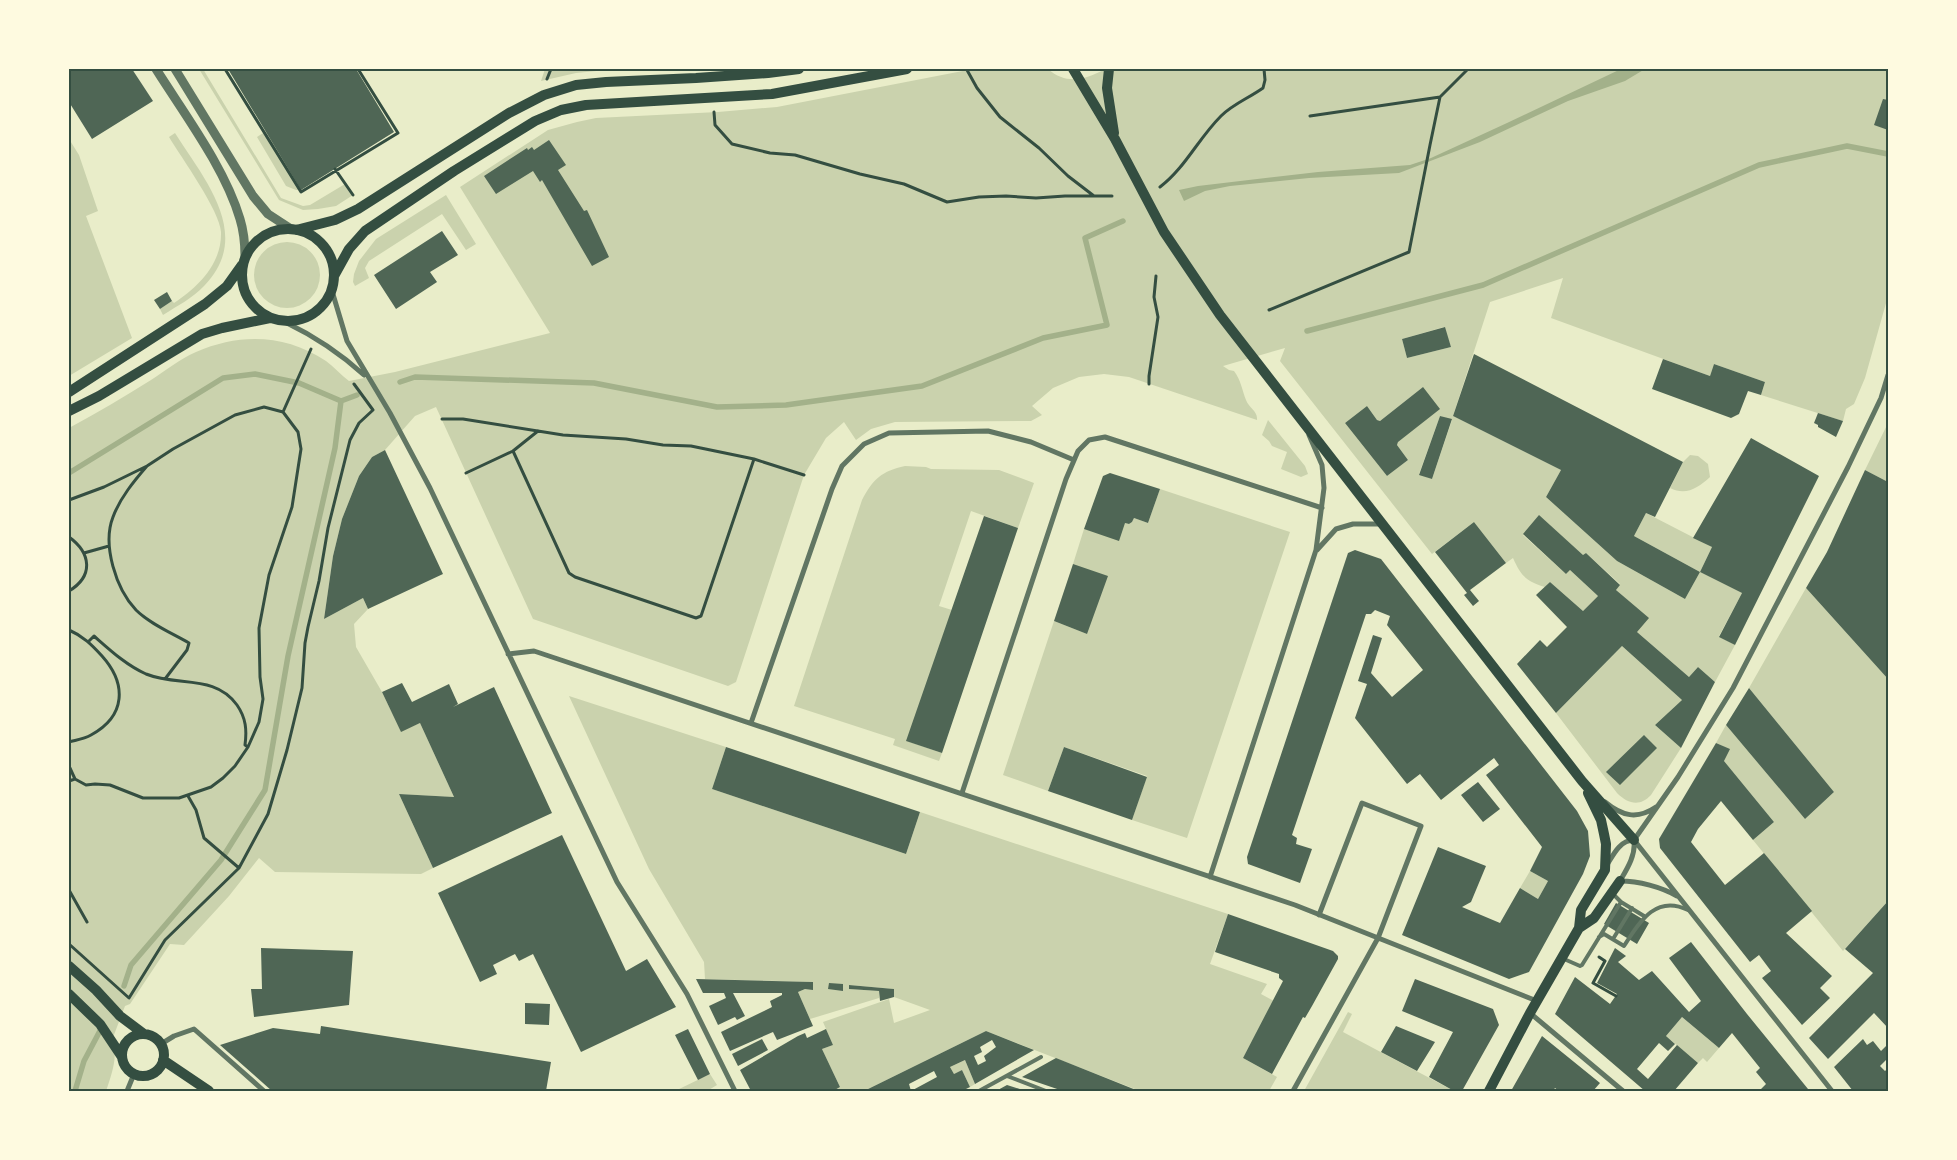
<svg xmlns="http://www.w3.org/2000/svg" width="1957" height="1160" font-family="'Sofia Sans Condensed',sans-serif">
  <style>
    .green { fill: #cad2ad; fill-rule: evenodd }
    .water { fill: #a3b18a }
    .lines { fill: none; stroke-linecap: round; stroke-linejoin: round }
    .stream { stroke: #a3b18a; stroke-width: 5.5 }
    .building { fill: #4f6655; fill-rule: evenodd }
    .path { stroke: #344e41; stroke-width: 3 }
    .service { stroke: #617663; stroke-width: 4 }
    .minor { stroke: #617663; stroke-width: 5 }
    .tertiary { stroke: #617663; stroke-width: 9 }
    .secondary { stroke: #344e41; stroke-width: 10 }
    .neatline { fill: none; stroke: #344e41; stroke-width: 2 }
  </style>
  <rect width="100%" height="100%" fill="#e9edc9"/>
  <!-- green -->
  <path class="green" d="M199 69H203L281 198 303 206 310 205 345 184 353 195 336 206 318 209 303 210 279 200Z
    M545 69H617L576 73 541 81Z
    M973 69H1048C1066 85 1086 80 1105 69H1888V296L1865 378 1854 404 1846 409 1843 421 1761 395 1765 382 1714 364 1710 376 1551 318 1563 278 1490 302 1453 416 1561 470 1546 497 1617 561 1685 599 1700 572 1634 536 1646 513 1712 547 1700 572 1742 593 1719 636 1735 645 1715 682 1698 667 1689 677 1637 632 1636 608 1616 590 1620 584 1586 553 1583 555 1539 516 1523 535 1566 574 1570 570 1598 596 1583 611 1550 582 1545 587C1526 581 1521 576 1513 558L1506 563 1474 522 1432 554 1280 361 1285 348 1223 366 1229 370 1234 371C1241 380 1242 390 1246 400 1249 408 1258 411 1257 420L1129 377 1104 374 1079 377 1053 388 1032 406 1042 415 1031 421 895 422 871 429 856 440 844 422 826 438 804 475 736 682 728 686 533 619 436 407 415 416 385 450 372 457 359 476 342 519 333 556 324 619 363 598 368 609 354 624 356 647 382 692 401 731 420 723 454 797 399 794 433 868 421 874 275 872 259 858 229 896 184 945 170 944 130 1004 125 1006 112 1040C119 1056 111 1076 106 1091H69V428C97 413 124 397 151 380 165 371 180 359 196 352 240 333 285 334 326 361 334 367 341 375 349 381L395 372 550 333 460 187 548 130 577 122 596 118 718 112 777 107ZM1444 327 1451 347 1407 358 1402 339ZM1423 387 1398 442 1397 445 1408 460 1387 476 1345 423 1367 406 1377 420 1380 421ZM1440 416 1452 420 1432 479 1419 474Z
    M266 131 301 190H296L286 186 257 137Z
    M175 133C204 179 254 235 204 286 193 298 177 306 163 315L160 309 172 301 174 303C198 287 222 264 221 232 220 211 181 157 169 137Z
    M69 139 79 155 98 211 86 216 132 338 69 376Z
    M446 195 476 244 466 250 442 214 369 261 365 268 369 278 355 286 353 282 354 274 359 261 376 239Z
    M254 275a33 33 0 1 1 66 0a33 33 0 1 1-66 0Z
    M1268 420 1305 466 1308 474 1301 477 1281 469 1287 452 1272 446 1269 441 1262 435Z
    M1888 423V482L1865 470Z
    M1690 455 1698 456 1708 464 1710 477C1698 488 1686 496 1670 488L1683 462Z
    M905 466 926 467 931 469 999 470 1034 483 1018 528 971 511 939 606 952 610 907 741 942 753 939 761 893 745 895 739 794 706 862 500C873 479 882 471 905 466Z
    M1160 489 1290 532 1187 838 1132 820 1147 776 1064 747 1048 791 1003 775 1054 621 1087 634 1073 564 1084 529 1125 523 1129 524 1132 522 1134 518 1148 523Z
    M1806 588 1888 679V901L1843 951 1753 840 1774 822 1724 761 1729 749 1716 743 1726 725 1805 819 1834 792 1749 688Z
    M1622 646 1682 700 1655 725 1681 748 1651 795C1640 807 1628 804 1617 793L1556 713Z
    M569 696 726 747 712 789 906 854 920 812 1228 914 1210 964 1267 984 1261 994 1274 1001 1243 1058 1277 1077 1269 1091H1140L986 1031 864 1091H833L840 1087 822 1049 833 1045 823 1022 889 999 894 1023 930 1010 894 997V989L849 985V989L879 991V998L810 1019 798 992 805 989H813V982L705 979 704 962 649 869Z
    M1530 871 1548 881 1538 899 1520 888Z
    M1348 1012 1352 1014 1343 1032 1454 1091H1304Z
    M1682 1017 1719 1048 1707 1062 1703 1058 1698 1063 1666 1036Z
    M965 1060 975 1084 970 1087 962 1070 954 1074 950 1067Z
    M710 1074 717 1085 707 1091H675Z"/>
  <!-- water -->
  <path class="water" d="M1621 69H1645L1625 81 1568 101 1480 142 1399 173 1309 178 1230 186 1205 191 1184 201 1179 190 1198 186 1318 172 1410 165 1431 158 1507 123Z"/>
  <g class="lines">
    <!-- stream -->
    <path class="stream" d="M1307 331 1483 285 1759 165 1847 146 1888 154
      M400 382 415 377 594 383 717 407 786 405 922 386 1043 338 1107 325 1085 238 1123 221
      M69 473 223 378 255 374 299 383 341 401 357 395
      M124 986 131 965 221 860 265 790 288 656 335 448 341 401
      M75 1091 84 1061 102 1027"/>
  </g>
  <!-- building -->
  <path class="building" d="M69 69H132L153 101 92 139 69 102Z
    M228 69H356L394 132 301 190Z
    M1883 99 1888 100V130L1874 125Z
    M549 140 566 165 558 170 584 211 587 210 609 257 592 266 542 180 540 182 533 171 496 194 484 176 527 148 528 150 532 147 534 150Z
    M442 231 458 255 430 272 437 282 396 309 374 275Z
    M167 292 172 301 160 309 154 300Z
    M1445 327 1451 347 1407 358 1402 339Z
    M1474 354 1683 462 1655 517 1646 513 1634 536 1700 572 1712 547 1693 538 1751 438 1819 476 1735 645 1719 637 1742 593 1700 572 1685 599 1617 561 1546 497 1561 470 1453 416Z
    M1663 359 1710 376 1714 364 1765 382 1761 395 1748 391 1739 414 1731 418 1652 389Z
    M1423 387 1440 409 1398 442 1397 445 1408 460 1387 476 1345 423 1367 406 1377 420 1380 421Z
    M1818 413 1843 421 1836 437 1818 427V425L1814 423Z
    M1440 416 1452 419 1432 479 1419 475Z
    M385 450 443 574 368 609 363 598 324 619 333 556 342 519 359 476 372 457Z
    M1865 470 1888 482V614L1886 616 1888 619V679L1806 588 1827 552Z
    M1110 473 1160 489 1148 523 1134 518 1132 522 1129 524 1125 523 1119 541 1084 529 1103 476Z
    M1539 515 1583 555 1586 553 1620 585 1616 590 1649 618 1637 632 1689 677 1698 667 1715 682 1681 748 1655 725 1682 700 1622 646 1556 713 1517 664 1540 640 1547 647 1567 627 1536 595 1550 582 1583 611 1598 596 1570 570 1566 574 1523 534Z
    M984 516 1018 528 942 753 906 741Z
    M1474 522 1506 563 1470 590 1479 601 1473 606 1464 595 1467 593 1435 552Z
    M1355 550 1381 559 1577 811 1588 831 1590 856 1583 874 1529 972 1509 979 1402 935 1438 847 1486 866 1471 902 1462 907 1500 923 1520 888 1538 899 1548 881 1530 871 1542 847 1486 775 1499 765 1494 758 1441 800 1420 774 1407 784 1355 718 1367 684 1358 681 1373 635 1382 638 1371 673 1392 697 1423 670 1387 625 1390 616 1375 610 1371 614H1366L1292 835 1297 838 1296 844 1312 849 1300 883 1248 864 1247 857 1348 553Z
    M1073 564 1108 576 1087 634 1054 621Z
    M402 683 412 702 449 684 458 704 453 707 494 687 552 813 433 868 399 794 454 797 420 723 401 732 382 692Z
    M1749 688 1834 792 1805 819 1726 725Z
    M1644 735 1657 748 1620 785 1606 772Z
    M1716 743 1730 749 1724 761 1774 822 1753 840 1721 801 1698 829 1691 842 1725 885 1764 853 1812 911 1786 933 1832 976 1820 988 1830 998 1802 1025 1762 978 1771 971 1759 955 1750 962 1660 848 1659 839Z
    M726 747 920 812 906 854 712 789Z
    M1064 747 1147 777 1132 820 1048 791Z
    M1478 782 1500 809 1483 822 1461 795Z
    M562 835 626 971 647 959 676 1007 581 1052 533 954 519 961 515 954 493 965 497 974 480 982 438 893Z
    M1888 901V1028L1874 1013 1828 1059 1809 1038 1873 973 1845 949Z
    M1616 903 1649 923 1637 944 1604 924Z
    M1228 914 1333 951 1338 956V959L1312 1006 1305 1018 1303 1017 1272 1074 1243 1058 1283 981 1279 978V974L1215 952Z
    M1691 942 1747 1014 1808 1089 1805 1091H1761L1760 1090 1766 1084 1756 1072 1760 1068 1732 1033 1719 1048 1682 1017 1666 1036 1675 1044 1668 1051 1659 1043 1637 1069 1648 1079 1677 1045 1698 1063 1674 1091H1645L1555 1014 1575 977 1610 1004 1617 994 1597 983 1615 948 1626 956 1618 962 1639 980 1652 971 1689 1012 1701 1001 1669 958Z
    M261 948 353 951 349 1005 254 1017 251 989H262Z
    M696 979 813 982V990L805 989 798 992 813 1026 777 1040 773 1032 730 1051 721 1032 772 1007 770 1001 782 995V993H733L745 1016 737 1020 735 1017 718 1025 709 1006 726 998 724 993H703Z
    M1415 979 1493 1009 1499 1025 1462 1091H1454L1429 1077 1453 1032 1402 1011Z
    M829 983 843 984V991L828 989Z
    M849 985 894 989V997L880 1001 879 991 849 989Z
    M525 1003 550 1004 549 1025 525 1024Z
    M321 1026 551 1062 546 1091H272L220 1045 273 1028 320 1034Z
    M1396 1026 1435 1042 1417 1071 1381 1052Z
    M688 1029 710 1074 698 1080 675 1035Z
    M826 1029 833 1045 822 1049 840 1087 833 1091H751L740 1070 798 1036 805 1033 807 1038Z
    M986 1031 1034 1050 975 1084 965 1060 950 1067 954 1074 962 1070 970 1087 962 1091H864ZM992 1040 996 1047 984 1056 986 1061 978 1065 974 1056 982 1052 980 1047ZM934 1071 937 1077 911 1091 909 1084Z
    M1542 1036 1600 1083 1593 1091H1559L1555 1088 1553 1091H1511Z
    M762 1039 768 1050 738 1066 732 1054Z
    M1863 1039 1867 1045 1873 1041 1881 1051 1888 1044V1058L1880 1066 1885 1071 1888 1068V1091H1853L1834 1067Z
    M1056 1058 1136 1090 1135 1091H1109L1102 1089 1101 1091H1063L1022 1077Z
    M1007 1085 1026 1091H996Z"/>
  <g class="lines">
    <!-- path -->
    <path class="path" d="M225 69 301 192 398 133 358 69
      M967 70 977 88 1000 117 1039 148 1068 176 1094 196
      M547 79 551 69
      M714 112 715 125 732 144 770 153 795 155 860 174 904 184 947 202 979 197 1006 196 1036 198 1065 196H1112
      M1310 116 1440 97 1468 69
      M335 169 353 195
      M1160 187C1185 168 1198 139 1221 116 1233 104 1249 98 1263 88L1265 80 1264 69
      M1269 310 1409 252 1430 145 1440 97
      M1149 384V376L1158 317 1154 297 1156 276
      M442 419H463L563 435 626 439 663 445 691 446 754 459
      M513 451 538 431
      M147 466C134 481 120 498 113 517 102 545 116 589 136 610 150 624 172 633 189 643L187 650 165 679
      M466 473 513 451 569 573 575 577 696 618 701 616 754 459 804 475
      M69 500 104 487 147 466 173 449 235 415 264 407 283 412
      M69 537C91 553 94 576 69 591
      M84 553 109 546
      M69 630C83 636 92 645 102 656 127 684 126 716 91 735 84 739 76 740 69 742
      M89 641 94 636C110 650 126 665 146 674 178 687 215 674 237 705 246 718 247 730 245 745L248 747
      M69 766 75 779 69 781
      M75 779 86 785 95 784 110 785 143 798H179L211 787 223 778 235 766 248 747 259 722 263 699 260 677 259 628 269 575 292 507 301 449 298 432 283 412 311 349
      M188 796 196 810 204 838 239 868
      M69 890 87 922
      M69 944 129 998 165 940 239 868 268 814 287 750 302 688 305 643 308 627 319 581 328 528 350 440 359 423 373 410 354 384
      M1599 957 1605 961 1593 983 1616 996"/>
    <!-- service -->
    <path class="service" d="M1621 902 1644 916
      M1599 937 1604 934 1624 946C1639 923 1655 894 1688 910
      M1613 939 1632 908
      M1564 959 1580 966 1582 965 1621 902 1613 894
      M1007 1076 1046 1091
      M979 1091 1041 1057"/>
    <!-- minor -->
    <path class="minor" d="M332 291 347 341 390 413 430 488 617 882 687 994 735 1091
      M285 322C314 336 340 353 364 375
      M1317 550 1336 529 1353 524H1381
      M508 654 534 651 1295 905 1537 1001
      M751 723 832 489 842 466 864 444 889 433 988 431 1031 442 1074 460
      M962 793 1066 479 1078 451 1089 440 1105 437 1322 508
      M1605 802C1622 816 1637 820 1656 807
      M1634 840 1678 777 1733 688 1848 467 1881 398 1888 375
      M1634 840 1832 1091
      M1607 865C1613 855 1620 840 1634 840
      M1210 877 1316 550 1324 488 1322 465 1309 435
      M1620 881C1639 881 1661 887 1677 896
      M1620 881C1627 869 1636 855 1634 840
      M1530 1013 1623 1091
      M161 1044 174 1036 194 1029 264 1091
      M127 1091 134 1074
      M1293 1091 1378 938 1421 826 1362 803 1319 915"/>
    <!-- tertiary -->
    <path class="tertiary" d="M156 69C185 115 225 168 240 219 244 232 245 245 245 257
      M175 69 253 196 268 214 291 229"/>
    <!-- secondary -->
    <path class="secondary" d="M1073 69 1115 139 1164 232 1220 315 1582 781 1634 840
      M1109 69 1107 88 1114 133
      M242 275a46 46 0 1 1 92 0a46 46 0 1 1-92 0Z
      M296 230 335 220 358 209 509 113 544 95 576 85 606 82 696 78 768 73 799 69
      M334 276 349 249 365 231 454 171 535 121 561 110 586 105 772 94 907 69
      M69 392 205 304 227 286 242 265
      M69 411 99 396 202 334 222 328 270 318
      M1579 928 1594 918 1620 881
      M69 966 96 990 120 1016 144 1034
      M69 994 100 1024 122 1057
      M122 1055a21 21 0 1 1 42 0a21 21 0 1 1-42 0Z
      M163 1060 209 1091
      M1489 1091 1530 1013 1579 928 1581 910 1605 870 1606 844 1604 834 1601 820 1588 793"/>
  </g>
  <!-- border -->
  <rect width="1957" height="1160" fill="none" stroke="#fefae0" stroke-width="140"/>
  <rect x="70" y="70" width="1817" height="1020" class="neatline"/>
</svg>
